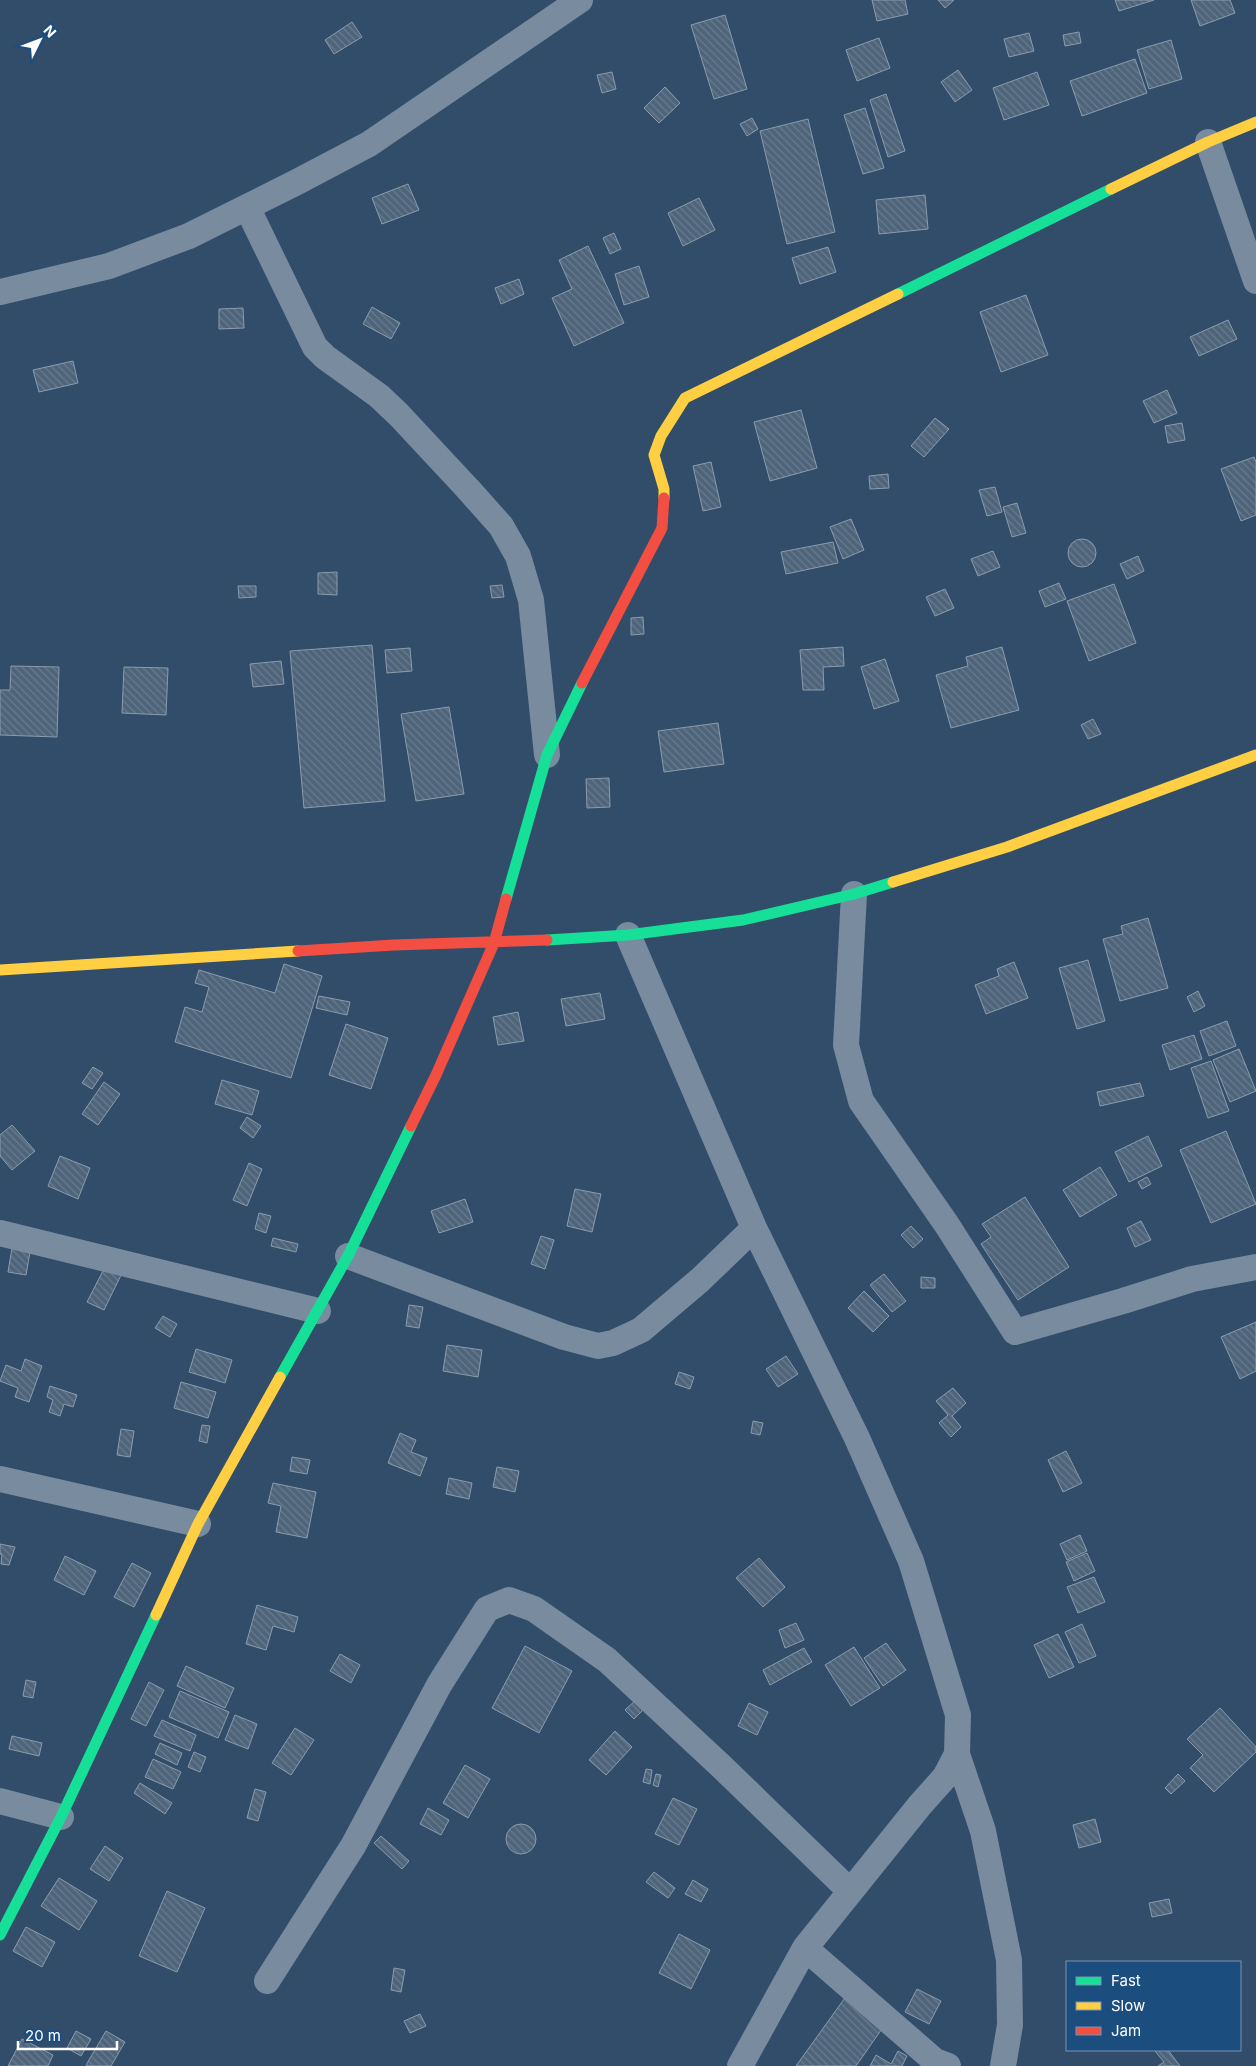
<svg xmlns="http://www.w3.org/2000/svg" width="1256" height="2066" font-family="Inter,sans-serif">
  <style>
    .building { fill: url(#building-back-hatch); stroke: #8b9cae }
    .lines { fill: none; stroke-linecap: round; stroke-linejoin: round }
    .street { stroke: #788b9f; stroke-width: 26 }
    .fast { stroke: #16e098; stroke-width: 11 }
    .slow { stroke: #ffcf43; stroke-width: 11 }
    .jam { stroke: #f24e42; stroke-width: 11 }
  </style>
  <defs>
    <pattern id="building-back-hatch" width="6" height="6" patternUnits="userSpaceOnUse" patternTransform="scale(1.25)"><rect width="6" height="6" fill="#4e647a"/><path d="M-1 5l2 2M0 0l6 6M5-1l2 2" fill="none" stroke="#697b8e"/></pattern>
  </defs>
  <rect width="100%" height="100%" fill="#324d69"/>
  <!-- building -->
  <path class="building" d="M872 0H905L908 14 877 21Z
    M938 0H954L945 8Z
    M1115 0H1154L1119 11Z
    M1191 0H1230L1235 13 1200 26Z
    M725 15 747 89 714 99 691 25Z
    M352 22 362 37 334 54 325 40Z
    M1079 32 1081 43 1065 46 1063 35Z
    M1029 33 1034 51 1009 57 1004 39Z
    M879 38 890 68 857 81 846 50Z
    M1171 40 1182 79 1149 89 1137 50Z
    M1135 59 1147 93 1082 116 1070 81Z
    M958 70 972 90 955 102 941 82Z
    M612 72 616 89 602 93 597 75Z
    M1037 72 1049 105 1004 120 993 88Z
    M665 87 680 103 659 123 644 108Z
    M886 94 905 151 888 157 870 100Z
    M865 108 884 168 863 174 844 115Z
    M752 118 758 129 747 136 740 124Z
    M808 119 835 232 787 244 760 131Z
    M408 184 419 210 382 224 372 198Z
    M925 195 928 229 879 234 876 200Z
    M699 198 715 230 683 246 668 213Z
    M614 233 621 249 610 254 603 238Z
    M588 246 624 323 574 346 552 298 572 289 559 260Z
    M828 247 836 272 800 284 792 258Z
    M639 266 649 297 624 305 615 274Z
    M519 279 524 294 501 304 495 288Z
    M1026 295 1048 355 1001 372 980 312Z
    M372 307 400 323 391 339 363 324Z
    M243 308 244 328 219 329V309Z
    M1228 320 1237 339 1199 356 1190 337Z
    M73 361 78 383 39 392 33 370Z
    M1167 390 1177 413 1154 423 1143 401Z
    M801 410 817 468 770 481 754 422Z
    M935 418 949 429 924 457 911 446Z
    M1182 423 1185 440 1168 443 1165 426Z
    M1254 457 1256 462V515L1241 521 1221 469Z
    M711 462 721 507 703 511 693 466Z
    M888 474 889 488 870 489 869 476Z
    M995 487 1002 512 987 516 979 490Z
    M1017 503 1026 533 1012 537 1003 507Z
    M851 519 864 550 843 559 830 527Z
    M1068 553a14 14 0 1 1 28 0a14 14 0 1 1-28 0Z
    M833 542 838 563 786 574 781 552Z
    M993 551 1000 567 978 576 971 559Z
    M1138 556 1144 571 1127 579 1120 564Z
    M337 572V595L318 594V573Z
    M1059 583 1066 599 1045 607 1039 591Z
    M1114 584 1136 643 1089 661 1067 601Z
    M502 585 504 597 492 598 490 586Z
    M238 586H256V597L239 598Z
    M945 589 954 608 935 616 926 597Z
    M643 617 644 634 631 635V618Z
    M372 645 385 801 304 808 290 651Z
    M843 647 844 666 823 667 824 690H803L800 650Z
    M1002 647 1019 710 951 728 936 675 968 666 966 657Z
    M410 648 412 671 387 673 385 650Z
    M885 659 899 701 874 709 861 667Z
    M281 661 284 684 253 687 250 664Z
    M11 666 59 667 57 737 0 735V690H10Z
    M124 667 168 668 166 715 122 713Z
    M449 707 464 794 416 801 401 714Z
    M1093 719 1101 734 1088 739 1081 725Z
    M718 723 724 764 664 772 658 731Z
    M609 778 610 807 587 808 586 779Z
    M1148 918 1168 988 1120 1001 1103 939 1123 934 1121 926Z
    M1088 960 1105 1021 1077 1029 1059 968Z
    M1014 962 1028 998 986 1014 975 985 999 976 997 969Z
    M284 964 322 976 291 1078 175 1042 185 1007 202 1012 209 987 195 983 199 970 275 993Z
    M1198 991 1205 1006 1194 1012 1187 997Z
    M600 993 605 1019 566 1026 561 999Z
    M319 996 350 1002 347 1015 316 1008Z
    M518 1012 524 1041 498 1045 493 1017Z
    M1227 1021 1236 1046 1209 1056 1200 1031Z
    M346 1024 388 1038 371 1089 329 1075Z
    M1194 1035 1202 1059 1170 1070 1162 1045Z
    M1239 1049 1256 1091 1230 1102 1213 1060Z
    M1211 1061 1229 1111 1208 1118 1191 1068Z
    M93 1067 103 1073 92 1089 82 1083Z
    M222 1080 259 1091 252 1115 215 1104Z
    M104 1082 120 1094 98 1125 82 1114Z
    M1140 1083 1144 1096 1100 1106 1097 1092Z
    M247 1117 261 1126 253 1138 240 1128Z
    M12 1125 35 1151 12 1170 0 1156V1135Z
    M1226 1131 1256 1204 1211 1223 1180 1150Z
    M1148 1136 1162 1166 1129 1182 1115 1152Z
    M60 1156 90 1168 78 1199 48 1186Z
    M249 1163 262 1169 247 1206 233 1200Z
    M1100 1167 1117 1195 1080 1217 1063 1190Z
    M1147 1177 1151 1184 1142 1189 1138 1182Z
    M575 1189 601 1194 592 1232 567 1226Z
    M1025 1197 1069 1267 1018 1300 981 1244 991 1237 982 1224Z
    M465 1199 473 1222 439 1233 431 1211Z
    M259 1213 271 1216 266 1233 255 1229Z
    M1141 1221 1151 1240 1135 1247 1127 1228Z
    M911 1226 923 1239 913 1248 901 1235Z
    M541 1236 554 1240 545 1269 531 1264Z
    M273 1238 298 1244 296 1252 271 1246Z
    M12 1248 30 1252 26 1275 8 1272Z
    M107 1263 123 1271 104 1310 87 1302Z
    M884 1274 906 1301 892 1312 870 1285Z
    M921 1277 935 1278V1288H921Z
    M864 1291 889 1316 873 1332 848 1308Z
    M409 1305 423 1307 419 1328 406 1326Z
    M163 1316 177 1324 170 1337 155 1328Z
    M1256 1322V1371L1240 1379 1221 1337Z
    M447 1345 482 1350 478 1377 443 1371Z
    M196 1349 232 1360 225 1383 189 1372Z
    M786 1356 798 1374 778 1387 766 1369Z
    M25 1359 42 1366 29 1402 15 1397 18 1388 0 1381 6 1365 21 1371Z
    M679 1372 694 1377 690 1389 675 1384Z
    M181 1382 216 1392 208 1418 174 1408Z
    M50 1386 77 1395 73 1407 64 1404 60 1416 49 1412 53 1400 47 1397Z
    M953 1388 966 1403 952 1416 961 1427 951 1437 939 1423 948 1415 936 1401Z
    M753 1421 763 1423 760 1435 751 1433Z
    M202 1425 210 1426 207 1443 199 1441Z
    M121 1429 134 1431 130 1457 117 1455Z
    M400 1433 416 1440 411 1452 427 1458 420 1476 388 1463Z
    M1066 1451 1082 1483 1063 1492 1048 1460Z
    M292 1457 310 1460 307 1474 290 1471Z
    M497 1467 519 1471 515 1492 493 1487Z
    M449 1478 472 1483 469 1499 446 1494Z
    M273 1483 316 1492 307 1538 276 1532 281 1506 268 1503Z
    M1080 1535 1087 1551 1067 1560 1060 1544Z
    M0 1544 15 1547 9 1565 1 1564 2 1554H0Z
    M1087 1553 1095 1571 1074 1581 1066 1562Z
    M65 1556 96 1571 84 1595 54 1580Z
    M759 1558 785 1587 763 1607 736 1578Z
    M132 1563 151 1573 134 1607 114 1597Z
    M1094 1577 1105 1602 1078 1613 1067 1587Z
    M257 1605 298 1617 294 1632 273 1626 266 1650 246 1644Z
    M796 1623 804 1640 785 1648 779 1630Z
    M1082 1624 1096 1656 1079 1663 1065 1632Z
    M1058 1634 1074 1667 1049 1678 1034 1645Z
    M886 1643 906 1670 883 1686 864 1658Z
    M525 1646 572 1671 539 1733 492 1708Z
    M854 1647 880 1688 851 1706 825 1665Z
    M804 1648 812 1662 770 1685 763 1670Z
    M340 1654 360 1665 351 1683 330 1671Z
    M186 1666 234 1688 225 1708 177 1686Z
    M26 1680 36 1682 33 1698 23 1696Z
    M149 1682 164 1690 146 1726 131 1719Z
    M180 1691 229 1712 218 1738 169 1717Z
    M636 1700 644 1709 634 1719 625 1710Z
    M749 1703 768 1712 757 1735 738 1726Z
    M1220 1708 1256 1747V1752L1214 1792 1190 1768 1203 1755 1187 1739Z
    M235 1715 257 1724 248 1749 225 1740Z
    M162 1720 196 1735 190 1751 154 1736Z
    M295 1728 314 1740 291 1775 272 1763Z
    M615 1731 632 1747 606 1775 589 1760Z
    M12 1736 42 1743 39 1756 9 1749Z
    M160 1743 182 1753 177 1765 155 1754Z
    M194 1752 206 1757 200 1772 188 1767Z
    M153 1759 181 1772 173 1789 145 1777Z
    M465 1765 490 1779 468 1818 443 1803Z
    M646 1769 652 1770 650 1784 643 1782Z
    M656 1774 661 1775 658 1787 653 1785Z
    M1178 1774 1185 1781 1171 1794 1165 1788Z
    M140 1783 172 1803 165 1814 134 1793Z
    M255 1789 266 1792 258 1821 247 1818Z
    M673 1798 697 1809 679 1845 655 1834Z
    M428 1808 449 1820 441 1835 420 1824Z
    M1095 1819 1101 1842 1079 1848 1073 1825Z
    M506 1839a15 15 0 1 1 30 0a15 15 0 1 1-30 0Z
    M381 1836 409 1861 402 1869 374 1843Z
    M105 1846 123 1858 109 1881 90 1869Z
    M654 1872 675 1888 668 1898 646 1882Z
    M59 1878 97 1901 79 1930 41 1906Z
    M693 1880 708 1889 701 1902 685 1894Z
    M167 1891 205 1908 177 1972 139 1956Z
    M1169 1899 1172 1913 1152 1917 1149 1903Z
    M26 1927 55 1942 42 1967 13 1951Z
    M679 1934 710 1950 691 1989 659 1973Z
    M394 1968 405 1970 401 1992 391 1990Z
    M917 1989 941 2001 929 2024 905 2012Z
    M847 1995 886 2023 856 2066H796Z
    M420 2014 426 2026 410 2033 404 2021Z
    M76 2031 91 2039 81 2056 67 2048Z
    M106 2031 125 2042 111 2066H89L86 2065Z
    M22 2039 53 2055 48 2066H8Z
    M1154 2050H1168L1180 2066H1158L1164 2062Z
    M898 2051 907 2056 902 2066H870L876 2055 891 2064Z"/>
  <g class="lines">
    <!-- street -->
    <path class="street" d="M1208 142 1256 281
      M247 207 315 347 325 357 379 396 399 415 468 489 501 526 518 556 531 600 547 755
      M0 292 109 266 189 236 297 182 369 144 580 0
      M854 894 846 1045 861 1101 947 1225 1015 1332 1123 1301 1192 1279 1256 1267
      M628 935 754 1228 857 1438 911 1561 958 1715 957 1754 983 1831 1009 1960 1010 2025 1003 2066
      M0 1233 318 1311
      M348 1256 564 1337 598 1346 613 1343 641 1330 700 1280 754 1228
      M0 1479 198 1524
      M0 1801 61 1817
      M805 1948 935 2061 948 2066
      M267 1981 353 1846 439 1685 487 1609 509 1600 534 1609 607 1660 722 1767 850 1891
      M740 2066 805 1948 920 1805 945 1777 957 1754"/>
    <!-- fast -->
    <path class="fast" d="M898 294 1111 189
      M506 899 547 755 582 683
      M547 940 628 935 743 920 854 894 893 882
      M280 1377 348 1256 411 1126
      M0 1935 61 1817 156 1615"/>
    <!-- slow -->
    <path class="slow" d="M1111 189 1208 142 1256 122
      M664 498V489L654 455 661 436 685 398 898 294
      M893 882 1007 847 1256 755
      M0 970 298 951
      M156 1615 198 1524 280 1377"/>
    <!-- jam -->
    <path class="jam" d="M582 683 662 528 664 498
      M298 951 394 945 547 940
      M411 1126 436 1075 494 943 506 899"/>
  </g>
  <!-- legend -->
  <rect x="1066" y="1961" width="175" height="90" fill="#1c4d7f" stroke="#7794b2"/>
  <rect x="1076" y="1977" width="25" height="8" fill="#16e098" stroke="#7794b2"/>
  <text x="1111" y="1986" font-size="15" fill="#ffffff">Fast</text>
  <rect x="1076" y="2002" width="25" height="8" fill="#ffcf43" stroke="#7794b2"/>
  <text x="1111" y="2011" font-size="15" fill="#ffffff">Slow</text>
  <rect x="1076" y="2027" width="25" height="8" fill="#f24e42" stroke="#7794b2"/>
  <text x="1111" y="2036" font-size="15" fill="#ffffff">Jam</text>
  <!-- north arrow -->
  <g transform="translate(40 40) rotate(48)" stroke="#1c4d7f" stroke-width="4" paint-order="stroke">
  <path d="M0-4L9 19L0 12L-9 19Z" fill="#ffffff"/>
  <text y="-8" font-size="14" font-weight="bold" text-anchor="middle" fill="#ffffff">N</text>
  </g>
  <!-- scale -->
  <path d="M18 2041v8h99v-8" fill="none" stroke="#ffffff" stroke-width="2.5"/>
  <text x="25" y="2041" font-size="15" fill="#ffffff" stroke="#1c4d7f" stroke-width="4" paint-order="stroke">20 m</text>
</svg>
